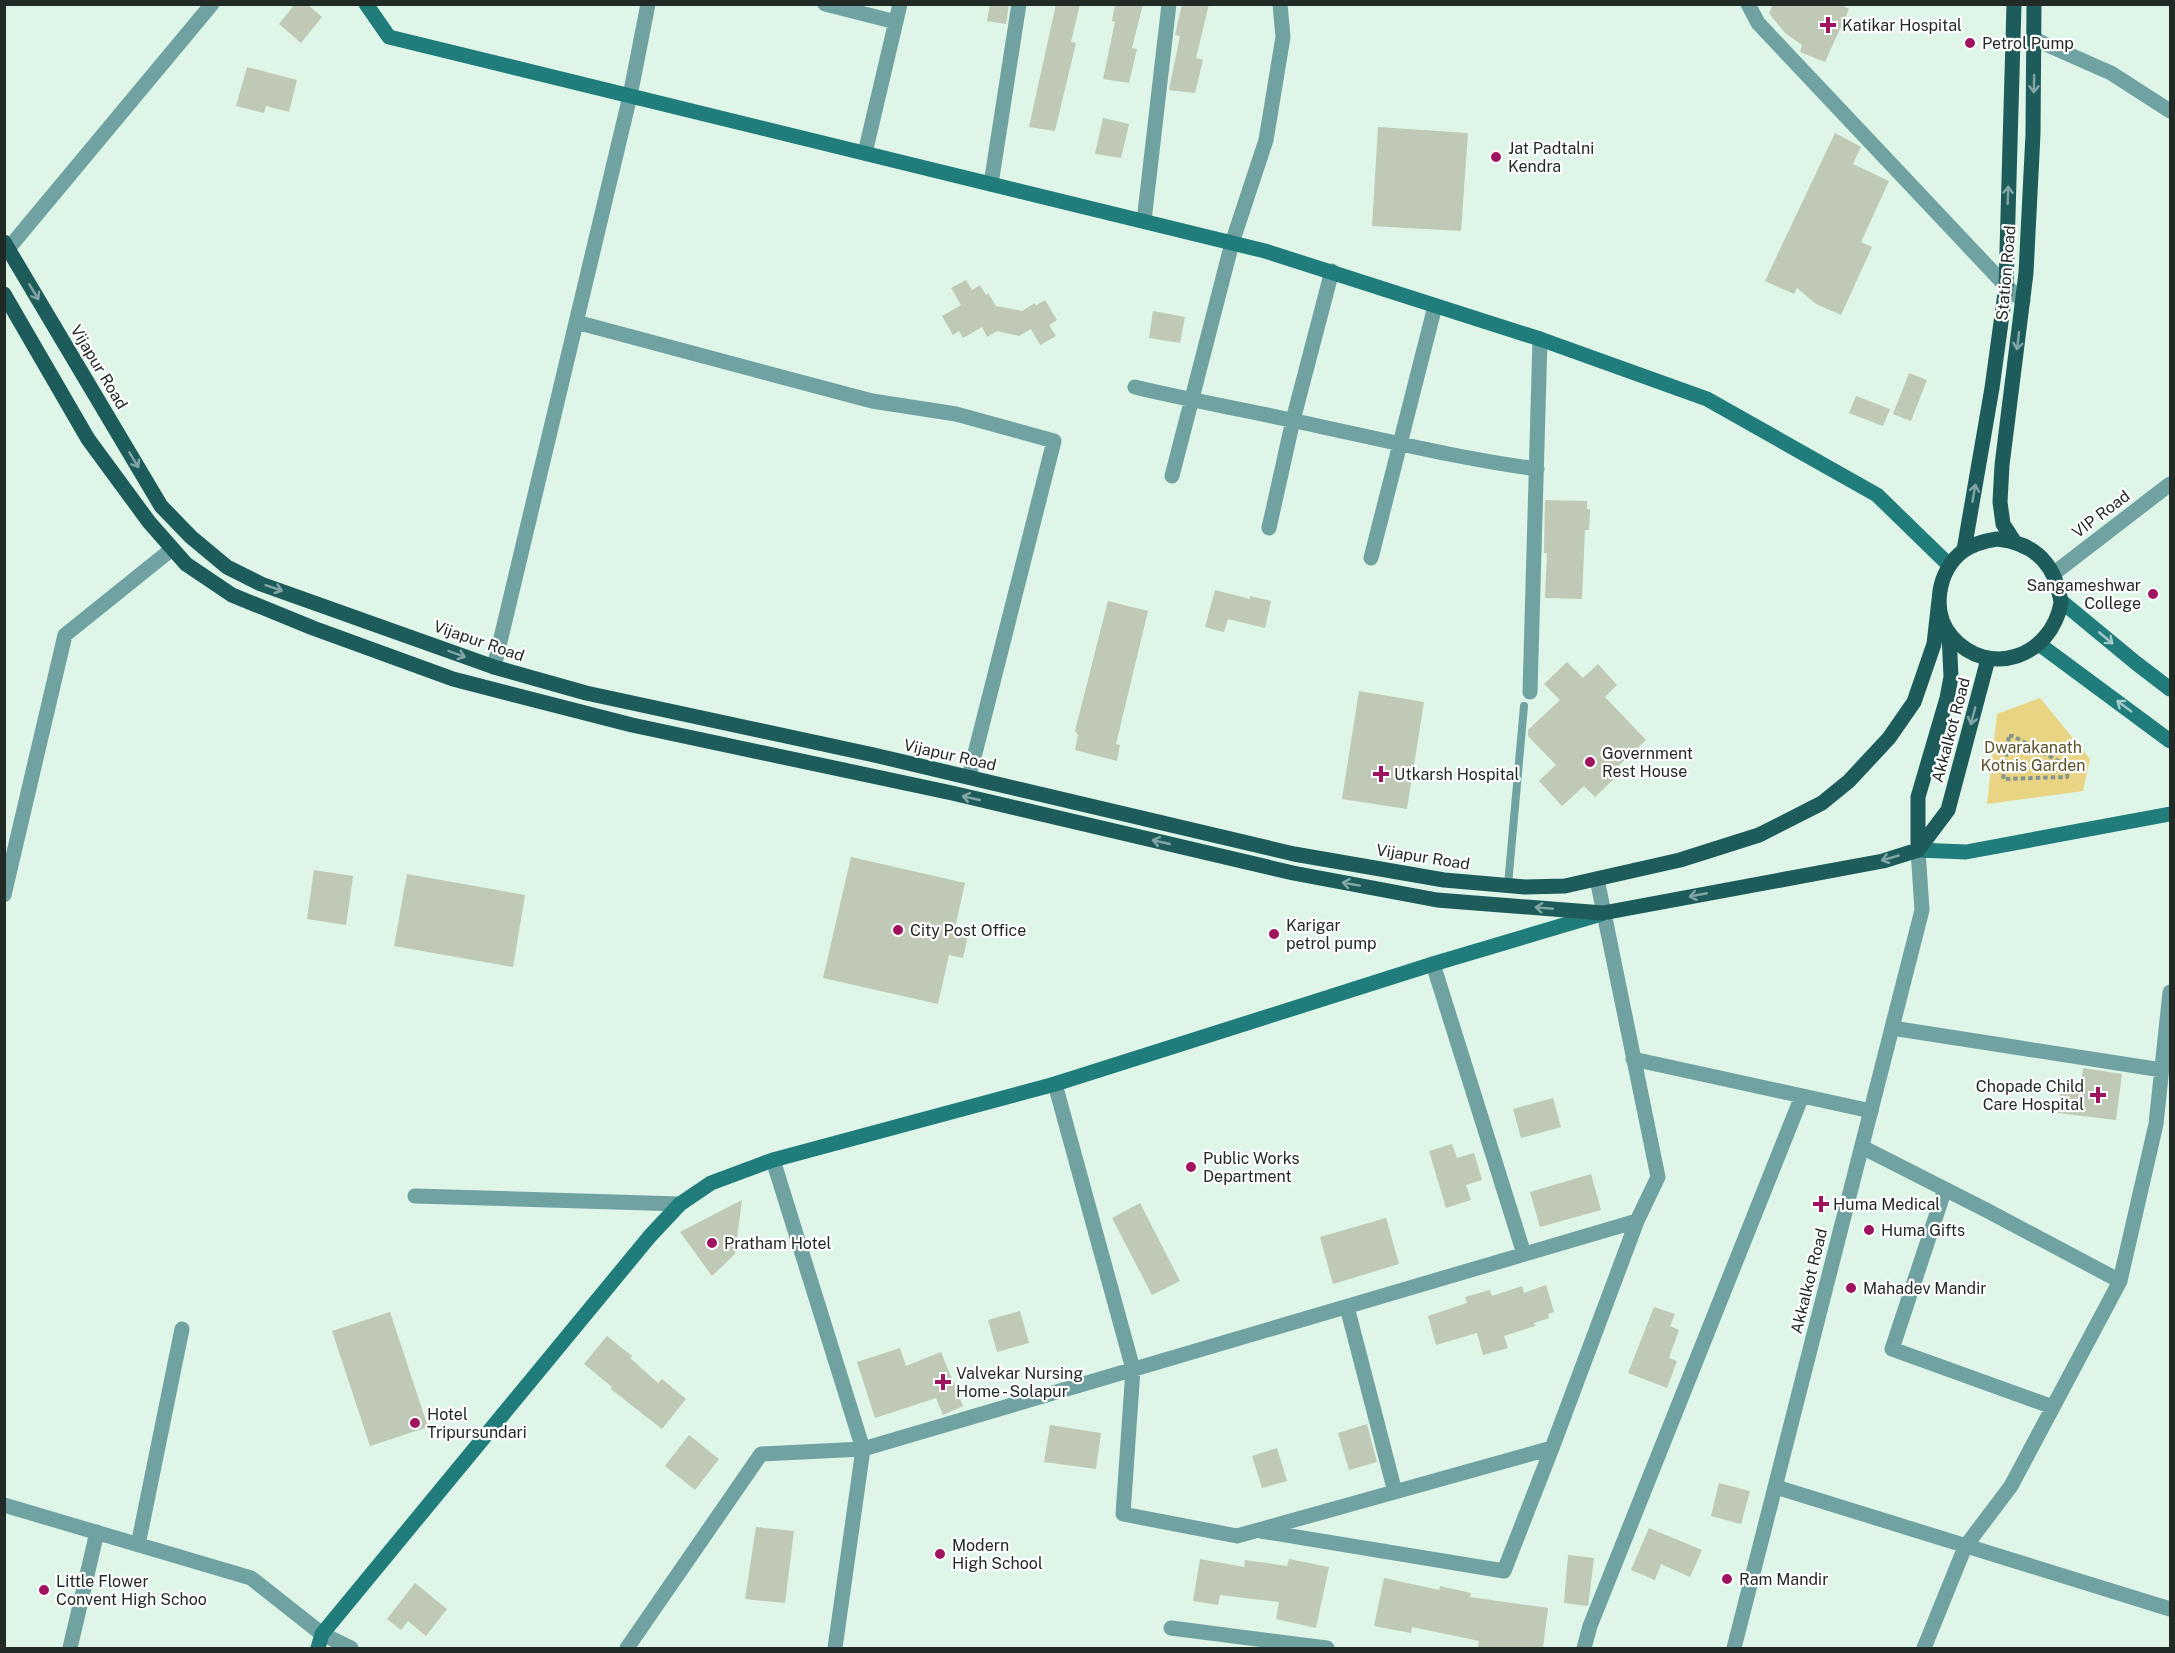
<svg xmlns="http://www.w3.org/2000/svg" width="2175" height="1653" font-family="'Public Sans',sans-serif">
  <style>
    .green { fill: #e9d484 }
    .building { fill: #bfc9b5 }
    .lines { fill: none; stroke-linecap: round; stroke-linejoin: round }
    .path { stroke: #85958c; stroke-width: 4; stroke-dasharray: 4.5 3; stroke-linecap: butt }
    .service { stroke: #6fa2a1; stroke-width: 8 }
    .minor { stroke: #6fa2a1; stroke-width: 15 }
    .tertiary { stroke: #6fa2a1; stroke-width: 15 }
    .secondary { stroke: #207d7c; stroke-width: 15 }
    .primary { stroke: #1e5c5b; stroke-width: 15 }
    .oneway { stroke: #83a5a5 }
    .oneway2 { stroke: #a6cbcb }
    .poi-dot { fill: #a0145f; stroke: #fff; stroke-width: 2 }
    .labels { text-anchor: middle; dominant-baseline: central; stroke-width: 4.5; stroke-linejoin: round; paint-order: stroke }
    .poi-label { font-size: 16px; fill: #222a26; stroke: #fff; text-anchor: start }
    .street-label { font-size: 16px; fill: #222a26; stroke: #fff }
    .park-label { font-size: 16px; fill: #5c5128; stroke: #fff }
  </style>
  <rect width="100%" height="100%" fill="#def5e8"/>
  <!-- green -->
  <path class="green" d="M2040 698 2090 759 2083 791 1987 804 1997 714Z"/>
  <!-- building -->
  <path class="building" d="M295 4H307L322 17 301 43 279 24Z
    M990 4H1009L1006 24 987 21Z
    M1056 4H1080L1071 42 1076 43 1055 131 1029 127Z
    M1115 4H1143L1132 48 1137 49 1129 83 1103 79 1115 22 1112 21Z
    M1182 4H1209L1196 58 1203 60 1195 93 1169 90 1180 36 1175 35Z
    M1773 4H1840L1849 9 1825 62 1800 52 1802 45 1785 33 1769 13Z
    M247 67 297 80 289 112 266 106 264 113 236 106Z
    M1103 118 1129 124 1121 158 1095 154Z
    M1378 127 1468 133 1461 231 1372 226Z
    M1835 133 1861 147 1853 164 1889 181 1861 242 1872 247 1841 315 1816 304 1797 288 1794 294 1765 281Z
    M966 280 972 290 980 285 986 295 988 293 996 306 1022 311 1035 303V306L1045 300 1057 320 1049 325 1056 336 1040 345 1031 329 1019 336 997 331 987 337 982 327 963 338 959 331 953 335 942 316 961 305 951 288Z
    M1153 311 1185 317 1180 343 1149 338Z
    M1909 373 1927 380 1911 421 1893 414Z
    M1856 396 1890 409 1883 426 1849 413Z
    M1545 500 1587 501V509H1590L1589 530H1585L1582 599 1545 598 1547 553H1544Z
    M1215 590 1250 599V596L1271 601 1265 628 1228 619 1224 632 1205 627Z
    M1108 601 1148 611 1116 744 1120 745 1117 761 1075 750 1078 735 1075 731Z
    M1567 662 1583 678 1598 664 1617 685 1605 697 1646 740 1612 772 1616 777 1595 797 1584 786 1562 806 1539 781 1556 765 1528 736V730L1560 700 1544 684Z
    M1359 691 1424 702 1407 809 1342 799Z
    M851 857 965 883 955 928 969 931 963 958 949 955 938 1004 823 978Z
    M314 870 353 876 346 925 307 919Z
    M407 874 525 895 513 967 394 946Z
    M2083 1068 2122 1074 2116 1120 2058 1113 2061 1083 2081 1085Z
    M1553 1098 1561 1127 1521 1138 1513 1109Z
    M1452 1144 1457 1158 1474 1153 1482 1180 1466 1185 1471 1200 1446 1208 1429 1151Z
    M1591 1174 1601 1210 1540 1227 1530 1192Z
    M742 1200 735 1254 712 1276 680 1232Z
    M1140 1203 1180 1281 1152 1295 1112 1218Z
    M1386 1218 1399 1264 1333 1284 1320 1237Z
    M1546 1285 1554 1312 1548 1314 1549 1318 1534 1323 1535 1326 1504 1336 1508 1348 1483 1355 1477 1333 1436 1345 1428 1316 1467 1303 1465 1297 1490 1290 1492 1296 1522 1286 1524 1293Z
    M1654 1307 1675 1314 1670 1326 1679 1330 1669 1358 1677 1361 1667 1388 1628 1373Z
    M1020 1311 1029 1343 997 1352 988 1320Z
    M390 1312 428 1427 370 1446 332 1331Z
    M607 1336 632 1356 630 1358 658 1383 662 1379 686 1399 662 1429 611 1389 612 1387 584 1364Z
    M900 1348 906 1366 941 1352 963 1406 943 1415 936 1398 875 1418 857 1362Z
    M1367 1424 1377 1462 1349 1470 1338 1433Z
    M1050 1425 1101 1433 1096 1469 1044 1462Z
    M689 1435 719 1459 695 1490 665 1466Z
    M1277 1448 1287 1481 1262 1488 1252 1456Z
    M1719 1483 1750 1491 1741 1524 1711 1516Z
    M756 1527 794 1531 785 1603 745 1599Z
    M1649 1528 1702 1550 1690 1577 1661 1564 1655 1580 1631 1570Z
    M1568 1555 1594 1558 1588 1606 1564 1603Z
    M1200 1559 1244 1567 1245 1560 1287 1566 1289 1559 1329 1567 1316 1628 1276 1619 1279 1602 1220 1595 1218 1605 1193 1601Z
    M1384 1578 1439 1590 1440 1586 1471 1593 1470 1597 1548 1608 1543 1648 1478 1647 1479 1641 1412 1627 1411 1633 1374 1626Z
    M415 1583 447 1609 426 1636 408 1621 401 1630 387 1619Z"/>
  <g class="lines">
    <!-- path -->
    <path class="path" d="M2009 736H2013L2069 767 2067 777 2003 779Z"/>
    <!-- service -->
    <path class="service" d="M1508 885 1524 706"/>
    <!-- minor -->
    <path class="minor" d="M825 4 896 22
      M2034 39 2111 73 2170 111
      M865 153 900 4
      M991 184 1019 4
      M1144 221 1169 4
      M576 322 872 401 956 414 1054 441 969 777
      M1135 387C1188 400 1242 409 1295 421 1376 438 1455 458 1537 469
      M1172 476 1232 243 1266 140 1283 37 1280 4
      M1269 528 1293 420 1332 271
      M1371 558 1435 306
      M494 667 630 96 648 4
      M1530 692 1540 339
      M4 895 65 635 172 549
      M1433 964 1524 1254
      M1892 1028 2162 1070
      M1633 1059 1871 1111
      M1055 1084 1133 1369 1123 1514 1237 1536 1552 1448 1637 1221 1658 1177 1597 879
      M1862 1147 1988 1211 2120 1281
      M773 1160 863 1449 835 1648
      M1945 1189 1892 1349 2053 1407
      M415 1196 680 1204
      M1347 1307 1395 1492
      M1776 1487 2170 1609
      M4 1505 251 1578 322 1634 351 1648
      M1261 1531 1504 1571 1552 1448
      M138 1545 182 1329
      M1171 1628 1327 1648
      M70 1648 97 1532
      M627 1648 761 1454 863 1449 1637 1221
      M1584 1648 1590 1626 1802 1096
      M1924 1648 1965 1547 2011 1486 2120 1281 2156 1124 2170 992"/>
    <!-- tertiary -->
    <path class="tertiary" d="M1748 4 1758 23 2006 286 2023 301
      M8 249 212 4
      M2053 574 2170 484
      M1734 1648 1922 910 1918 850"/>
    <!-- secondary -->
    <path class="secondary" d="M366 4 389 37 1265 251 1540 339 1707 399 1877 495 1949 565
      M2061 601 2136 663 2170 689
      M2039 644 2170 741
      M1918 850 1966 852 2170 814
      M318 1648 322 1634 650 1236 680 1204 711 1183 773 1160 1055 1084 1433 964 1601 914"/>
    <!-- primary -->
    <path class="primary" d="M4 242 161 506 191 537 227 567 261 584 494 667 586 693 874 755 1294 854 1444 880 1525 887 1565 886 1680 860 1759 835 1822 803 1849 781 1889 738 1914 702 1934 644 1939 600
      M4 294 88 439 149 522 186 564 232 595 313 628 453 679 632 725 952 793 1293 873 1437 900 1603 913 1883 861 1918 850 1948 810 1988 659
      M1997 539C2026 542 2048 556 2057 585 2058 591 2061 598 2061 603 2051 657 1989 679 1952 637 1930 612 1938 570 1963 551 1973 544 1984 541 1997 539Z
      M2014 541 2003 524 2000 502 2002 465 2026 273 2033 134 2034 4
      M1964 550 1992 388 2006 286 2014 4
      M1918 850V797L1947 698 1951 677 1949 634"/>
  </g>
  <!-- one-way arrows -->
  <defs><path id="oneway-shaft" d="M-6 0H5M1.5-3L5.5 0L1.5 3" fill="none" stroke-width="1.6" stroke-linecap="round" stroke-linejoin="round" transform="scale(1.5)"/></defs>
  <g class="oneway">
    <use href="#oneway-shaft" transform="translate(2034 84) rotate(91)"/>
    <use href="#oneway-shaft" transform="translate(2008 195) rotate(-88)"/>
    <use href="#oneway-shaft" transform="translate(34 292) rotate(59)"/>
    <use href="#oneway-shaft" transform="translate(2018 341) rotate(97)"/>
    <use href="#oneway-shaft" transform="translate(134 460) rotate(59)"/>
    <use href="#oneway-shaft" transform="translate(1974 493) rotate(-80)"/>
    <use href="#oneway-shaft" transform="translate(274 588) rotate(19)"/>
    <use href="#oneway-shaft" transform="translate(457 654) rotate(20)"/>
    <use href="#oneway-shaft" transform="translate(1973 716) rotate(105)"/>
    <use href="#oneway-shaft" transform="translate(971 798) rotate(-167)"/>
    <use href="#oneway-shaft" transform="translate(1161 842) rotate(-167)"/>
    <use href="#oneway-shaft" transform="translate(1890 858) rotate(164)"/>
    <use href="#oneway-shaft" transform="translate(1351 884) rotate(-170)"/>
    <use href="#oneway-shaft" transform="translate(1698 895) rotate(169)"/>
    <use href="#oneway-shaft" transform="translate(1544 908) rotate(-175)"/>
  </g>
  <g class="oneway2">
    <use href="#oneway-shaft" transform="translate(2106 638) rotate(40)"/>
    <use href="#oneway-shaft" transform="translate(2124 706) rotate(-143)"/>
  </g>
  <!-- markers -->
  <g class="poi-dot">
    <path d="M1825 16h6v6h6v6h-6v6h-6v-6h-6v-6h6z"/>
    <circle cx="1970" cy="43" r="6"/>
    <circle cx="1496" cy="157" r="6"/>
    <circle cx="2153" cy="594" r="6"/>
    <circle cx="1590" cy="762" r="6"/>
    <path d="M1378 765h6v6h6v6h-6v6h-6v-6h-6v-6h6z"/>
    <circle cx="898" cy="930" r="6"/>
    <circle cx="1274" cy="934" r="6"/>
    <path d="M2095 1086h6v6h6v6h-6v6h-6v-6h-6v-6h6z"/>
    <circle cx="1191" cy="1167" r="6"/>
    <path d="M1818 1195h6v6h6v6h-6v6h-6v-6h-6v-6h6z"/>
    <circle cx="1869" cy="1230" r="6"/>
    <circle cx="712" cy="1243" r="6"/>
    <circle cx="1851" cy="1288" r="6"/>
    <path d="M940 1373h6v6h6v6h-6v6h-6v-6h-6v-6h6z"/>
    <circle cx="415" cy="1423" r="6"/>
    <circle cx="940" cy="1554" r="6"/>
    <circle cx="1727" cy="1579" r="6"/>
    <circle cx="44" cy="1590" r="6"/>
  </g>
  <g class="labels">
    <!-- poi labels -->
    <g class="poi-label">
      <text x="1842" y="25">Katikar Hospital</text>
      <text x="1982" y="43">Petrol Pump</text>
      <text x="1508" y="148">Jat Padtalni<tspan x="1508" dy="18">Kendra</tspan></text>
      <text x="2141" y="585" text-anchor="end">Sangameshwar<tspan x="2141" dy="18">College</tspan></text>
      <text x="1602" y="753">Government<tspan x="1602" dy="18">Rest House</tspan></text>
      <text x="1394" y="774">Utkarsh Hospital</text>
      <text x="1286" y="925">Karigar<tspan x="1286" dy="18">petrol pump</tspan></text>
      <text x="910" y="930">City Post Office</text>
      <text x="2084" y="1086" text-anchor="end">Chopade Child<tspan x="2084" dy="18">Care Hospital</tspan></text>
      <text x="1203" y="1158">Public Works<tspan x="1203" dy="18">Department</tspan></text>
      <text x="1833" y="1204">Huma Medical</text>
      <text x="1881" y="1230">Huma Gifts</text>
      <text x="724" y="1243">Pratham Hotel</text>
      <text x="1863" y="1288">Mahadev Mandir</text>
      <text x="956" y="1373">Valvekar Nursing<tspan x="956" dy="18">Home - Solapur</tspan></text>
      <text x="427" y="1414">Hotel<tspan x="427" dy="18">Tripursundari</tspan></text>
      <text x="952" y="1545">Modern<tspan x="952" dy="18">High School</tspan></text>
      <text x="1739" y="1579">Ram Mandir</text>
      <text x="56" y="1581">Little Flower<tspan x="56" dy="18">Convent High Schoo</tspan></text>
    </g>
    <!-- street labels -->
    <g class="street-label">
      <text transform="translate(2006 273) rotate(-85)">Station Road</text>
      <text transform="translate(99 367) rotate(59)">Vijapur Road</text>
      <text transform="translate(2101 514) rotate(-37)">VIP Road</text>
      <text transform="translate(479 641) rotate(19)">Vijapur Road</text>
      <text transform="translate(1951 730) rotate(-75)">Akkalkot Road</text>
      <text transform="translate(950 755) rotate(13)">Vijapur Road</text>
      <text transform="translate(1423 857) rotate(9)">Vijapur Road</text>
      <text transform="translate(1809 1281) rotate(-76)">Akkalkot Road</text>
    </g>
    <!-- park labels -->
    <g class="park-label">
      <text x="2033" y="747">Dwarakanath<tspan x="2033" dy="18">Kotnis Garden</tspan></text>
    </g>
  </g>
  <!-- border -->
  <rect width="2175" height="1653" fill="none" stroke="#222a26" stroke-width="12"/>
</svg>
